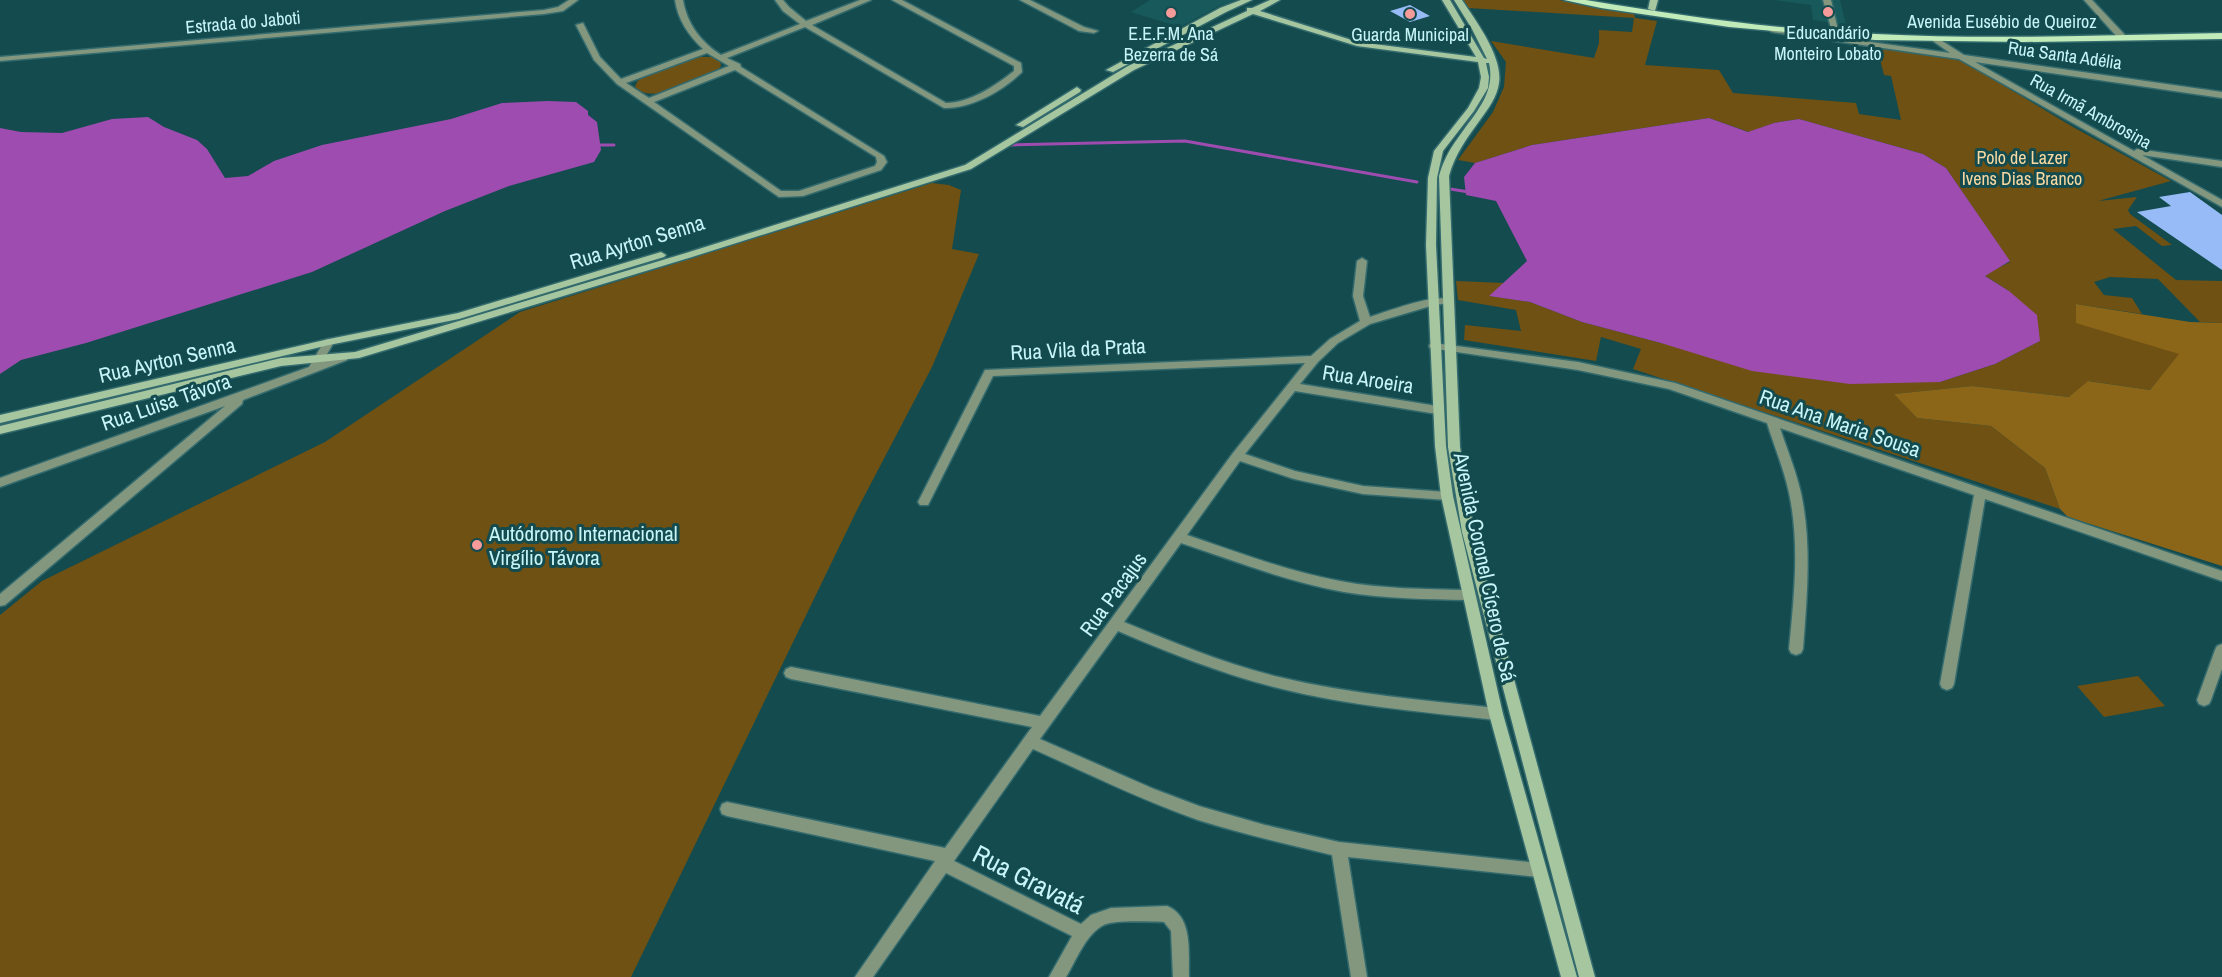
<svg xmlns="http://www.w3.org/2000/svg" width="2222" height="977" font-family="'Archivo Narrow',sans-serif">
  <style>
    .built { fill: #18595c }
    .green { fill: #6f5114 }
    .forest { fill: #8b6619 }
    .water { fill: #9e4caf }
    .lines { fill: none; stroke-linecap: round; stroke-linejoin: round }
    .stream { stroke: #9e4caf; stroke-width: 3 }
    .building { fill: #97bbf6 }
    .street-casing { stroke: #336a6d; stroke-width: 3 }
    .secondary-casing { stroke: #336a6d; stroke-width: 3 }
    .primary-casing { stroke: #336a6d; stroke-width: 3 }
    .street { fill: #83977f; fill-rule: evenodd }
    .secondary { fill: #a6c6a0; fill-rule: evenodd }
    .primary { fill: #c1ebb9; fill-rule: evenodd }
    .poi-dot { fill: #f59b9a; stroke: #134b4e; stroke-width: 2 }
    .labels { text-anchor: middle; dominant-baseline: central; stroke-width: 6; stroke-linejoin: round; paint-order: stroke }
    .far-street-label { font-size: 18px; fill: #c7f5f8; stroke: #134b4e }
    .far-poi-label { font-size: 18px; fill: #c7f5f8; stroke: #134b4e }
    .far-park-label { font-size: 18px; fill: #f9d9a2; stroke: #134b4e }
    .street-label { font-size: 21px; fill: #c7f5f8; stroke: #134b4e }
    .poi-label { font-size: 21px; fill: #c7f5f8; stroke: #134b4e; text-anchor: start }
    .near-street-label { font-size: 26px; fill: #c7f5f8; stroke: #134b4e }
  </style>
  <rect width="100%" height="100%" fill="#134b4e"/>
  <!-- built -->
  <path class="built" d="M1150 0H1236L1219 6 1180 27 1131 12Z
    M1775 0H1840L1846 25 1813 20 1811 5Z"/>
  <!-- green -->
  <path class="green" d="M1463 0H1559L1634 13 1635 18 1657 21 1645 65 1719 70 1733 93 1856 103 1859 114 1901 120 1891 76 1884 75 1877 48 1961 60 2073 127 2171 181 2098 201 2137 197 2128 210 2130 214 2172 245 2162 246 2136 226 2113 229 2176 280 2222 281V323L2200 322 2158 279 2110 277 2094 282 2104 295 2132 298 2142 314 2076 304 2180 354 2150 390 2089 381 2070 397 1972 386 1895 394 1917 418 1991 426 2045 468 2060 509 1633 369 1641 349 1601 337 1596 361 1464 340 1465 325 1521 331 1516 310 1458 300 1456 281 1504 283 1490 296 1530 302 1582 322 1661 343 1940 382 1995 364 2040 341 2009 291 1984 275 2010 262 1946 168 1923 154 1799 119 1774 123 1749 132 1709 118 1532 145 1475 163 1458 160 1493 112 1504 87 1506 62 1491 41 1594 58 1599 43V30L1632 32 1634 18 1468 8Z
    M694 57H712L720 61 721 66 717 71C699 79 651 106 635 87L637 82 642 77Z
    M932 183 949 185 961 190 952 249 979 254 932 367 857 510 631 977H0V615L42 581 325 442 520 312Z
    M2138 676 2165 706 2104 717 2077 686Z"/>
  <!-- forest -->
  <path class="forest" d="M2076 304 2190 322 2222 323V566L2068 517 2060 509 2045 468 1991 426 1917 418 1894 394 1972 386 2069 397 2088 381 2150 390 2179 354 2076 323Z"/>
  <!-- water -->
  <path class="water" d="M548 101 576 102 588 111V115L597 122 601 150 594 162 509 186 445 211 312 272 86 343 21 360 0 374V128L21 132 62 133 112 119 148 117 164 127 197 140 207 149 225 178 248 176 274 161 322 145 451 119 502 103Z
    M1709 118 1748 132 1774 123 1799 119 1923 154 1946 168 2010 261 1985 276 2009 291 2037 315 2040 341 1995 364 1940 382 1850 384 1752 371 1661 343 1582 322 1530 302 1489 296 1527 261 1496 201 1466 195 1464 177 1475 163 1532 145Z"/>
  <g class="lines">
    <!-- stream -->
    <path class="stream" d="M595 145H614
      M1009 145 1185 141 1417 182
      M1450 189 1469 192"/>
  </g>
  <!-- building -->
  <path class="building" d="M1410 5 1430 16 1410 22 1390 11Z
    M2190 192 2222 215V270L2137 212 2171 206 2159 197Z"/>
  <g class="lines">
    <!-- street casing -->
    <g class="street-casing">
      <path id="street" d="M569 0H578L563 11 544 14 0 61V57L544 10 558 7Z
        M675 0H683C687 24 701 42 721 55L800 24 783 11 775 0H783L789 7 806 21 860 0H871L812 25 946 103C970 103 995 86 1014 71V66L892 0H902L1021 63 1022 72C1003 91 971 109 944 108L805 27 727 58 740 64 741 67 884 156 887 162 881 170 803 196 779 197 617 84 594 60 576 25 583 23 600 57 621 79 703 49C688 35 678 20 675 0ZM707 53 729 66 649 98 626 83ZM735 70 876 157 877 162 875 166 799 191H781L654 102Z
        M1020 0H1030L1084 27 1098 31 1094 33 1079 31Z
        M1823 0H1831L1838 30 1831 28Z
        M2084 0H2092L2125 35V39H2119Z
        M1769 28 1950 53 1933 41V37H1936L1964 55 2222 92V98L1975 62 2134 151 2137 149 2222 161V167L2142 155 2222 200V207L1959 59 1772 32 1768 30Z
        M1362 258 1367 261 1363 296 1370 317C1386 312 1440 291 1453 301L1452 303 1434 305 1370 324 1338 343 1318 362 1300 384 1437 406 1443 410 1437 414 1295 391 1245 454 1295 471 1363 486 1447 492 1451 493 1453 496 1451 499 1447 500 1363 494 1294 479 1240 461 1187 535C1237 552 1287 571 1340 581 1382 589 1425 589 1468 590L1473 591 1474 595 1473 599 1468 600C1427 599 1385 599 1344 592 1288 582 1235 561 1181 543L1124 622C1175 643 1225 664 1279 677 1350 694 1423 700 1496 708L1501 710 1503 714 1501 718 1496 720C1423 712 1349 706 1278 688 1222 674 1170 653 1118 631L1040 739 1154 789 1199 806 1265 825 1339 842 1538 863 1543 865 1546 870 1543 875 1538 877 1348 857 1367 977H1351L1332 855C1287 844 1242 834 1198 820 1141 800 1087 773 1033 749L954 861 1081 924 1091 915 1111 908 1167 906C1194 917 1188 954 1189 977H1173L1171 931 1164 922C1149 922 1114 919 1102 926 1085 936 1076 961 1066 977H1049L1072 936 946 873 873 977H855L935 861 727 816 722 814 720 809 722 804 727 802 945 848 1032 727 791 679 786 677 784 673 786 669 791 667 1040 716 1233 453 1305 363 993 376 928 505H920L918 502 985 370 1311 356 1330 339 1360 321 1353 296 1357 261Z
        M329 339 334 342 323 361 343 353 347 354 348 357 347 360 243 400 242 404 5 605 0 606V594L225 406 0 487V478L309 367 325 340Z
        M1434 343 1578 362 1675 383 2222 571V581L1985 499 1954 684 1952 688 1947 690 1942 688 1940 684 1974 495 1780 428C1787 449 1796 471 1801 493 1812 544 1807 597 1803 649L1801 653 1796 655 1791 653 1789 649C1794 597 1800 544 1789 493 1784 469 1774 446 1767 423L1669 389 1578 370 1430 348 1429 346 1430 344Z
        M2222 644V669L2211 700 2209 704 2204 706 2199 704 2197 700 2215 650 2217 646Z"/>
    </g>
    <!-- secondary casing -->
    <g class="secondary-casing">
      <path id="secondary" d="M1241 0H1252L1226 12 1113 72 1106 70 1220 8Z
        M1270 0H1280L1260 11 1358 42 1476 57 1442 0H1450L1484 58 1487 59 1472 29 1454 0H1462C1476 21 1503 57 1499 83 1497 97 1488 109 1480 120 1467 138 1455 154 1449 176L1460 447 1474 532 1595 977H1579L1462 532 1448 447 1439 176C1443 162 1449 150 1458 138 1474 114 1496 94 1489 63H1486L1489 77 1488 88 1474 111 1443 151 1437 178 1436 245 1446 446 1453 496 1503 714 1577 977H1561L1489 714 1441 496 1435 446 1426 245 1428 178 1434 151 1468 108 1479 88 1481 77 1478 62 1357 46 1253 14 1134 70 971 169 692 257 359 358 281 366 0 434V426L281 358 355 352 686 253 965 165 1128 66 1247 11V8H1252Z
        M1650 0H1658L1655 11 1648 9Z
        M1077 87 1081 90 1080 92 1023 127 1016 125Z
        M661 252 666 255 664 257 459 319 329 345 0 423V415L329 339 458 313Z"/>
    </g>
    <!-- primary casing -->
    <g class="primary-casing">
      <path id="primary" d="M1564 0H1586C1682 16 1779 30 1876 34 1991 40 2107 35 2222 33V39L2024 42 1875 40 1729 27 1601 8Z"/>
    </g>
    <!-- street -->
    <use href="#street" class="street"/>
    <!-- secondary -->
    <use href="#secondary" class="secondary"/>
    <!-- primary -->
    <use href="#primary" class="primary"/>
  </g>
  <!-- markers -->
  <g class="poi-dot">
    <circle cx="1828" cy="12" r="6"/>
    <circle cx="1171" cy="13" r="6"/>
    <circle cx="1410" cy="14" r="6"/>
    <circle cx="477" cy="545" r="6"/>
  </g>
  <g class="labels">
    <!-- far-street labels -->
    <g class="far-street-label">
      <text x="2002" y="21">Avenida Eusébio de Queiroz</text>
      <text transform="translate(243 22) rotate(-5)">Estrada do Jaboti</text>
      <text transform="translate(2065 55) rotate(8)">Rua Santa Adélia</text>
      <text transform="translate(2091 111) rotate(29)">Rua Irmã Ambrosina</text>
    </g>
    <!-- far-poi labels -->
    <g class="far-poi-label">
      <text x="1828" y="32">Educandário<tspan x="1828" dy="21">Monteiro Lobato</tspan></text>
      <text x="1171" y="33">E.E.F.M. Ana<tspan x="1171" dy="21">Bezerra de Sá</tspan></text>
      <text x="1410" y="34">Guarda Municipal</text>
    </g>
    <!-- far-park labels -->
    <g class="far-park-label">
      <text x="2022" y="157">Polo de Lazer<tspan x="2022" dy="21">Ivens Dias Branco</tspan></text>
    </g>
    <!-- street labels -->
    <g class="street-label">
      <text transform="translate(637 242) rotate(-17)">Rua Ayrton Senna</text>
      <text transform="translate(1078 349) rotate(-3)">Rua Vila da Prata</text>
      <text transform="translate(167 360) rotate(-13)">Rua Ayrton Senna</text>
      <text transform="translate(1368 379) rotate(9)">Rua Aroeira</text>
      <text transform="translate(166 402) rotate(-19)">Rua Luisa Távora</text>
      <text transform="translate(1840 423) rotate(19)">Rua Ana Maria Sousa</text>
      <text transform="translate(1485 567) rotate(78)">Avenida Coronel Cícero de Sá</text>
      <text transform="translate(1113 594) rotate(-54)">Rua Pacajus</text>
    </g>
    <!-- poi labels -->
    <g class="poi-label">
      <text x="489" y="533">Autódromo Internacional<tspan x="489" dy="24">Virgílio Távora</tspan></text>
    </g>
    <!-- near-street labels -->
    <g class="near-street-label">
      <text transform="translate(1029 879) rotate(27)">Rua Gravatá</text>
    </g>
  </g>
</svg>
